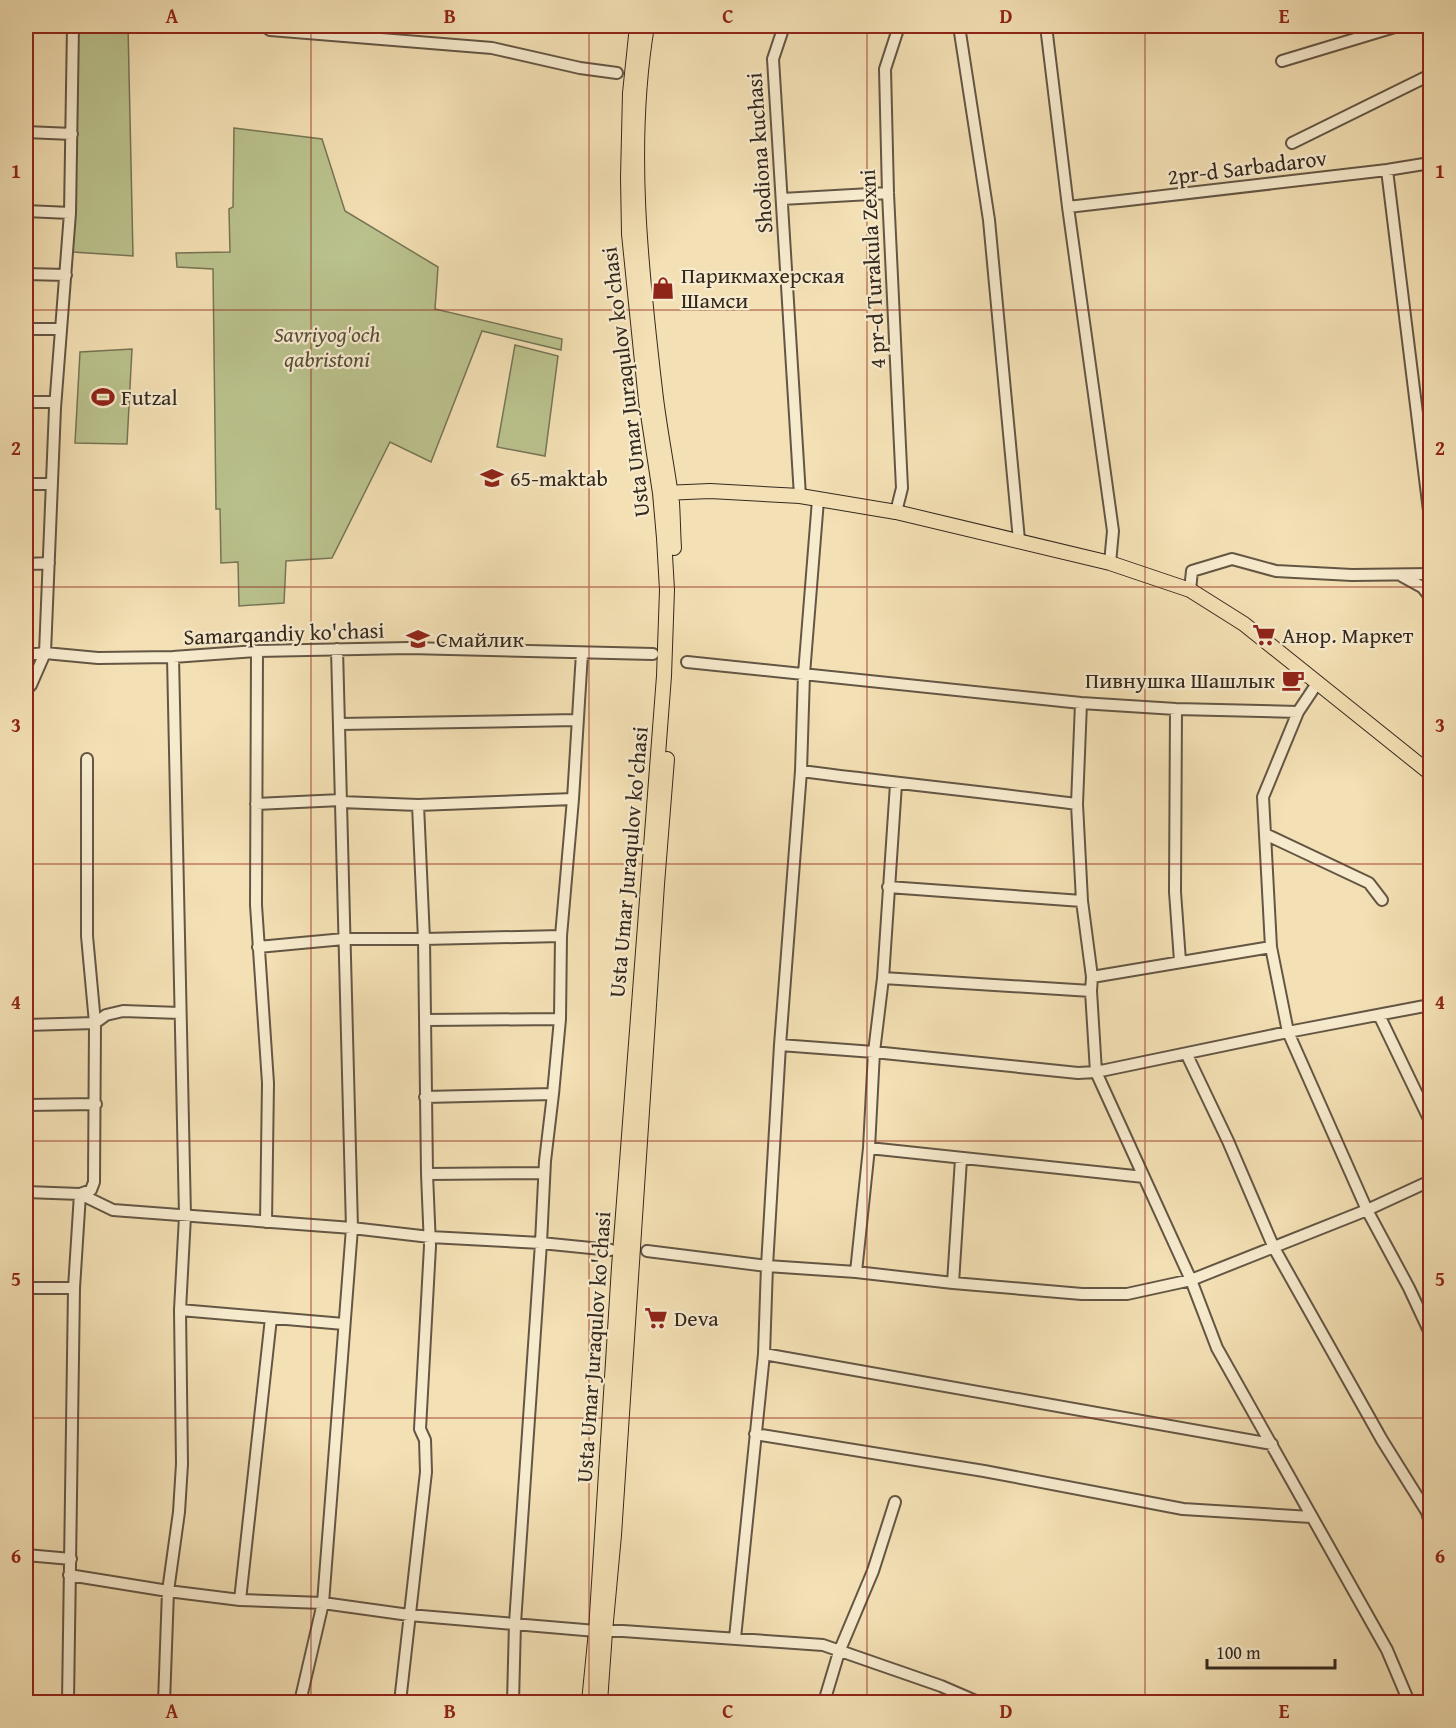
<svg xmlns="http://www.w3.org/2000/svg" width="1456" height="1728" font-family="'Gentium Book Plus',serif">
  <style>
    .green { fill: #bac28d; stroke: #777556; stroke-width: 1.5 }
    .lines { fill: none; stroke-linecap: round; stroke-linejoin: round }
    .minor-casing { stroke: #645644; stroke-width: 14 }
    .major-casing { stroke: #34281e; stroke-width: 16 }
    .minor { stroke: #f7ebce; stroke-width: 10 }
    .major { stroke: #f3e0b4; stroke-width: 14 }
    .grid { fill: none; stroke: #8f2418; stroke-width: 1.5; stroke-opacity: 0.55 }
    .labels { text-anchor: middle; dominant-baseline: central; stroke-width: 4.5; stroke-linejoin: round; paint-order: stroke }
    .street-label { font-size: 22px; fill: #34281e; stroke: #f7ebce }
    .poi-label { font-size: 22px; fill: #34281e; stroke: #f7ebce; text-anchor: start }
    .park-label { font-size: 22px; font-style: italic; fill: #564e3a; stroke: #f7ebce }
    .neatline { fill: none; stroke: #8f2418; stroke-width: 2 }
    .grid-label { font-size: 20px; text-anchor: middle; font-weight: bold; fill: #8f2418 }
  </style>
  <rect width="100%" height="100%" fill="#f3e0b4"/>
  <filter id="stains"><feTurbulence type="fractalNoise" baseFrequency=".00333" numOctaves="4"/><feColorMatrix values="0 0 0 0 .2 0 0 0 0 .09 0 0 0 0 .02 0 0 0 .5 -.17"/></filter>
  <radialGradient id="worn" r=".72"><stop offset=".6" stop-color="#630" stop-opacity="0"/><stop offset="1" stop-color="#630" stop-opacity=".3"/></radialGradient>
  <!-- green -->
  <path class="green" d="M78 26H128L133 256 73 252Z
    M234 128 322 139 345 211 438 267 435 309 562 339 561 350 482 331 431 462 390 442 332 558 286 561 284 603 239 606 238 562 221 563 220 509H216L213 269 177 267 176 253 230 252 229 209 233 207Z
    M515 345 558 356 545 456 497 447Z
    M132 349 127 444 75 443 80 352Z"/>
  <g class="lines">
    <!-- minor casing -->
    <g class="minor-casing">
      <path id="minor" d="M265 26 270 30 492 48 580 68 617 73
        M784 26 773 59 800 496
        M959 26 989 220 1019 540
        M1046 26 1068 207 1113 531 1110 563
        M1282 61 1398 26
        M26 132 72 134
        M1292 143 1430 75
        M1387 170 1430 519
        M782 199 888 193
        M1068 207 1387 170 1430 163
        M26 211 70 213
        M26 274 66 275
        M26 329H61
        M26 402H55
        M26 484H52
        M896 512 902 488 888 193 885 69 899 26
        M26 564 49 563
        M1402 576 1422 587 1430 597
        M1190 590 1192 571 1232 559 1276 571 1352 575 1430 574
        M257 651 256 905 268 1083 266 1222
        M26 655 45 653 98 658 173 657 257 651 409 648 653 654
        M687 662 1081 703 1176 709 1298 712
        M1318 682 1298 712 1263 797 1271 947 1288 1032 1367 1210 1409 1288 1430 1333
        M26 690 31 685 45 653 55 408 70 213 73 26
        M1081 703 1077 804 1082 901 1092 977 1091 991 1096 1072 1191 1280 1217 1348 1387 1650 1409 1702
        M1176 709 1175 892 1180 961
        M339 724 577 720
        M801 771C893 783 985 792 1077 804
        M341 802 418 805 573 799
        M256 804 341 800
        M1265 834 1369 883 1382 900
        M888 887 1082 901
        M258 947 344 939H424L561 936
        M1092 977 1271 947
        M883 978 1091 991
        M1379 1015 1430 1121
        M426 1020 560 1019
        M26 1025 95 1023 106 1015 123 1011 180 1013
        M780 1045 874 1052 1078 1073 1096 1072 1288 1032 1430 1005
        M1187 1055 1228 1141 1274 1248 1382 1440 1427 1512 1430 1523
        M425 1097 553 1094
        M26 1105 96 1104
        M869 1148 1144 1177
        M427 1174 544 1173
        M26 1192 80 1194 113 1210 352 1228 430 1237 541 1243 611 1250
        M647 1251 767 1266 856 1272 953 1283 1082 1294H1127L1191 1280 1367 1210 1430 1181
        M856 1272 869 1148 874 1052 883 978 896 784
        M953 1283 961 1159
        M26 1288H74
        M180 1310 344 1324
        M764 1354 1272 1444
        M755 1434 984 1471 1183 1509 1311 1517
        M26 1555 71 1559
        M69 1575 168 1591 240 1600 323 1603 409 1615 596 1631H623L823 1645 941 1686 978 1702
        M240 1600 271 1318
        M735 1638 764 1354 767 1266 780 1045 801 771 804 674 818 500
        M68 1702 74 1288 80 1194 91 1190 94 1182 95 1023 87 936V759
        M164 1702 168 1591 179 1512 182 1464 180 1310 185 1216 173 657
        M300 1702 323 1603 352 1228 337 649
        M400 1702 426 1472 425 1440 420 1429 430 1246 427 1174 424 939 418 805
        M513 1702 515 1623 541 1243 545 1161 553 1094 560 1019 561 936 573 799 582 653
        M824 1702 839 1652 873 1571 895 1502"/>
    </g>
    <!-- major casing -->
    <g class="major-casing">
      <path id="major" d="M647 26C627 144 641 271 655 390 659 427 667 465 672 503 673 518 673 533 674 548
        M664 493 710 491 800 496 896 512 1110 563 1190 590 1244 624 1430 773
        M589 1702 596 1631 619 1267 664 676 667 590 664 538 660 493 646 401 629 234 628 178 630 93 637 26
        M600 1702 605 1632 614 1535 657 884 667 759"/>
    </g>
    <!-- minor -->
    <use href="#minor" class="minor"/>
    <!-- major -->
    <use href="#major" class="major"/>
  </g>
  <!-- grid -->
  <path class="grid" d="M311 26V1702M589 26V1702M867 26V1702M1145 26V1702M26 310H1430M26 587H1430M26 864H1430M26 1141H1430M26 1418H1430"/>
  <!-- icons -->
  <defs>
    <g id="shop-bare" transform="scale(1.8)"><path d="M-5-2.5h2.3a2.7 3.5 0 0 1 5.4 0H5L5.5 6h-11ZM-1.5-2.5h3a1.5 2.3 0 0 0-3 0Z" fill="#8f2418" stroke="#f7ebce" stroke-width="2.5" paint-order="stroke"/></g>
    <g id="stadium-bare" transform="scale(1.8)"><path d="M0-5a6.5 5 0 1 0 0 10a6.5 5 0 1 0 0-10ZM-3.5-1.8h7v3.6h-7Z" fill="#8f2418" stroke="#f7ebce" stroke-width="2.5" paint-order="stroke"/></g>
    <g id="school-bare" transform="scale(1.8)"><path d="M0-5L7-2L0 1L-7-2ZM-4 1L0 2.5L4 1V4Q0 6-4 4Z" fill="#8f2418" stroke="#f7ebce" stroke-width="2.5" paint-order="stroke"/></g>
    <g id="supermarket-bare" transform="scale(1.8)"><path d="M-6-5.5h2.5l.6 2H6L4.5 2H-2.5L-4.4-4H-6ZM-1.5 3.2a1.3 1.3 0 1 0 .1 0ZM3 3.2a1.3 1.3 0 1 0 .1 0Z" fill="#8f2418" stroke="#f7ebce" stroke-width="2.5" paint-order="stroke"/></g>
    <g id="cafe-bare" transform="scale(1.8)"><path d="M-5.5-4.5H6V0H3Q3 3.5 0 3.5H-2.5Q-5.5 3.5-5.5 0ZM3-3.2v2h1.7v-2ZM-6 4.5H4V6H-6Z" fill="#8f2418" stroke="#f7ebce" stroke-width="2.5" paint-order="stroke"/></g>
  </defs>
  <g fill-rule="evenodd">
    <use href="#shop-bare" x="663" y="288"/>
    <use href="#stadium-bare" x="103" y="397"/>
    <use href="#school-bare" x="492" y="478"/>
    <use href="#supermarket-bare" x="1264" y="635"/>
    <use href="#school-bare" x="418" y="639"/>
    <use href="#cafe-bare" x="1293" y="680"/>
    <use href="#supermarket-bare" x="656" y="1318"/>
  </g>
  <g class="labels">
    <!-- street labels -->
    <g class="street-label">
      <text transform="translate(759 153) rotate(-94)">Shodiona kuchasi</text>
      <text transform="translate(1247 167) rotate(-7)">2pr-d Sarbadarov</text>
      <text transform="translate(872 269) rotate(-93)">4 pr-d Turakula Zexni</text>
      <text transform="translate(625 382) rotate(-97)">Usta Umar Juraqulov ko'chasi</text>
      <text transform="translate(284 633) rotate(-2)">Samarqandiy ko'chasi</text>
      <text transform="translate(628 862) rotate(-85)">Usta Umar Juraqulov ko'chasi</text>
      <text transform="translate(593 1347) rotate(-86)">Usta Umar Juraqulov ko'chasi</text>
    </g>
    <!-- poi labels -->
    <g class="poi-label">
      <text x="681" y="275">Парикмахерская<tspan x="681" dy="25">Шамси</tspan></text>
      <text x="121" y="397">Futzal</text>
      <text x="510" y="478">65-maktab</text>
      <text x="1282" y="635">Анор. Маркет</text>
      <text x="436" y="639">Смайлик</text>
      <text x="1275" y="680" text-anchor="end">Пивнушка Шашлык</text>
      <text x="674" y="1318">Deva</text>
    </g>
    <!-- park labels -->
    <g class="park-label">
      <text x="327" y="334">Savriyog'och<tspan x="327" dy="25">qabristoni</tspan></text>
    </g>
  </g>
  <!-- margin -->
  <rect width="1456" height="1728" fill="none" stroke="#f3e0b4" stroke-width="66"/>
  <!-- scale -->
  <path d="M1207 1659v9h128v-9" fill="none" stroke="#34281e" stroke-width="3"/>
  <text x="1216" y="1659" font-size="18" fill="#34281e" stroke="#f7ebce" stroke-width="4.5" paint-order="stroke">100 m</text>
  <rect x="33" y="33" width="1390" height="1662" class="neatline"/>
  <g class="grid-label">
    <text x="172" y="23">A</text>
    <text x="450" y="23">B</text>
    <text x="728" y="23">C</text>
    <text x="1006" y="23">D</text>
    <text x="1284" y="23">E</text>
    <text x="16" y="178">1</text>
    <text x="1440" y="178">1</text>
    <text x="16" y="455">2</text>
    <text x="1440" y="455">2</text>
    <text x="16" y="732">3</text>
    <text x="1440" y="732">3</text>
    <text x="16" y="1009">4</text>
    <text x="1440" y="1009">4</text>
    <text x="16" y="1286">5</text>
    <text x="1440" y="1286">5</text>
    <text x="16" y="1563">6</text>
    <text x="1440" y="1563">6</text>
    <text x="172" y="1718">A</text>
    <text x="450" y="1718">B</text>
    <text x="728" y="1718">C</text>
    <text x="1006" y="1718">D</text>
    <text x="1284" y="1718">E</text>
  </g>
  <rect width="100%" height="100%" filter="url(#stains)"/>
  <rect width="100%" height="100%" fill="url(#worn)"/>
</svg>
